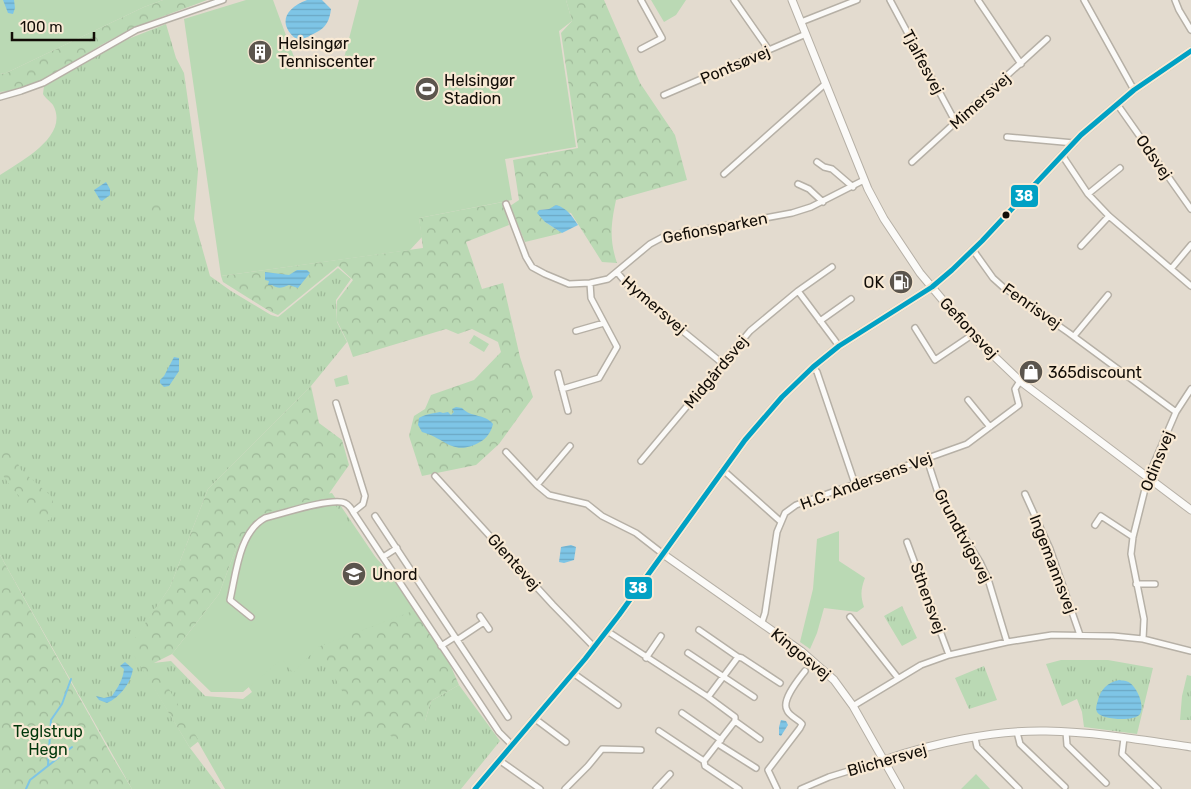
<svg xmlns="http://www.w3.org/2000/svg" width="1191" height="789" font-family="Rubik,sans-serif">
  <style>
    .grass { fill: url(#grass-tufts) }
    .forest { fill: url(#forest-crowns) }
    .green { fill: #bad9b4 }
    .water { fill: url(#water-rules) }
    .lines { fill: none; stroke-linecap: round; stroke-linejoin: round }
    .stream { stroke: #7ec5e6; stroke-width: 2 }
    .street-casing { stroke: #b6b0a6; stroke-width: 8 }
    .secondary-casing { stroke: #b6b0a6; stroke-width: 9 }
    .street { stroke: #fbfaf8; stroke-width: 5 }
    .secondary { stroke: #fbfaf8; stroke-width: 7 }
    .bus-1-casing { stroke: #f8e9d4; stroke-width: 9 }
    .bus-1 { stroke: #01a1c4; stroke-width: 5 }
    .bus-dot { fill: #120d07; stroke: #f8e9d4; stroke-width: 2 }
    .labels { text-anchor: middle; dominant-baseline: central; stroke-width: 4.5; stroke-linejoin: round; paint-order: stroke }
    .poi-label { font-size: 16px; fill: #120d07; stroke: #f8e9d4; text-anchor: start }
    .street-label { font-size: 16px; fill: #120d07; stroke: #f8e9d4 }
    .park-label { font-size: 16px; fill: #00370b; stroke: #f8e9d4 }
    .line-badge { stroke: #f8e9d4; stroke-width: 2 }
    .badge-label { font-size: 14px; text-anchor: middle; font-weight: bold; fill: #fff }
  </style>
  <defs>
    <pattern id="grass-tufts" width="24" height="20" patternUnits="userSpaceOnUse" patternTransform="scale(1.25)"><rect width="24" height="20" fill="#bad9b4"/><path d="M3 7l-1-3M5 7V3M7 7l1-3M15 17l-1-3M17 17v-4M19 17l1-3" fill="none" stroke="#9fb999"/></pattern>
    <pattern id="forest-crowns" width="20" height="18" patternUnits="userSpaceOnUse" patternTransform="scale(1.25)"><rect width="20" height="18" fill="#bad9b4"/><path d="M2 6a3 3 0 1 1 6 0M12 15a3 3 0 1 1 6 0" fill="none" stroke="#9fb999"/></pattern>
    <pattern id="water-rules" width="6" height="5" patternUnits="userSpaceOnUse" patternTransform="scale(1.25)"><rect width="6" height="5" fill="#7ec5e6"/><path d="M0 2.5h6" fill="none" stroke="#6ca8c4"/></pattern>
  </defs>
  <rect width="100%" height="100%" fill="#e3dbcf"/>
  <!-- grass -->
  <path class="grass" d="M166 24 176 58 184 73 198 171 194 219 210 276 231 291 271 315 278 317 338 268 351 279 336 300 337 322 347 342 311 386 208 489 170 587 130 647 190 748 221 789H132L0 555V175C21 161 70 136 53 105 50 101 45 98 43 94L44 86 123 41Z
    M332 493 414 614 425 721 431 701 459 685 500 741 461 789H225L153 663 171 661 205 696 243 699 252 692 246 683 260 506Z
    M902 606 917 638 902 646 884 616Z
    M1061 660H1108L1153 668 1137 734 1084 727 1082 712 1077 699 1062 706 1046 664Z
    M984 666 997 700 969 709 955 678Z
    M1187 675 1191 676V720H1180L1182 696Z"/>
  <!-- forest -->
  <path class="forest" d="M163 0H207C176 12 144 22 114 38 77 57 43 88 0 92V74L6 73 144 7Z
    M566 0H604L640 83 675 135 687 180 616 200C611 224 609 239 617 263L602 262 571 213 549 209 539 210 545 222 562 233 525 242 510 206 519 200 513 160 578 148 561 33 572 21Z
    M150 209a8 8 0 1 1 16 0a8 8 0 1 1-16 0Z
    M503 202 509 225 466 242 482 289 503 283 520 357 533 397 499 444 476 465 422 476 409 436 414 416 425 409 431 395 474 380 501 352 498 342 472 329 458 334 446 329 353 357 348 343 337 321V301L353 280 338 266 278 315 271 312 223 282 221 276 423 248 419 218Z
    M311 386 319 423 342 440 349 465 328 495 262 514 237 546 219 594 172 654 154 663 199 741 190 748 129 647 170 587 208 489Z
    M0 438 11 449 21 470 51 496 55 509 51 519 47 521 35 518 25 500 19 496 11 487 0 471Z
    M0 555 112 756 132 789H0Z
    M415 610 449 662 459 685 431 701 425 721 403 742 358 720 318 647Z"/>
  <!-- green -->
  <path class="green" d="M0 0H163L144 7 6 73 0 74Z
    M246 0H273L298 68 343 62 359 0H566L572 21 559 31 576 147 505 159 512 200 419 218 422 237 410 250 221 276 184 19Z
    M651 0H686L676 15 664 22Z
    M474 335 489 344 484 352 469 343Z
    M347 375 349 384 336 387 334 379Z
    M328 495 367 549 381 563 415 610 318 647 293 673 282 659 243 692H211L172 654 219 594 237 546 262 514Z
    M839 531V561L865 578C861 589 860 595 864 607L857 612 824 608 817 633 810 649 800 642 813 589 817 539Z
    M976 774 990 789H961Z"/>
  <!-- water -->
  <path class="water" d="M3 0H14L15 8 13 14 8 13Z
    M307 0H322L331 9C328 33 316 30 300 42 277 26 283 9 307 0Z
    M106 182 110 189V195L102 201 100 200 94 190Z
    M556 205C567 208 572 216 578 225L562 233 545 222 537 213 539 210 549 209Z
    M297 270H307L310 273 298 288 289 285C282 288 278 289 272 285H268L269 281 265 280V272L289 275Z
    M174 357 179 358V371L169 386 164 387 160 383V380L164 376Z
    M456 407 462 408C471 418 484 413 493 424 491 432 487 438 480 442 453 457 447 439 422 432L418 425 419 418C423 415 434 413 440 412L443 413 448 412 451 415 454 412 452 409Z
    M571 545 576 547 574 560 564 563 559 562 561 547Z
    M125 662 133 669C131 683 120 697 107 703L99 700 96 696 104 698 112 696C118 687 123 680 124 669L120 666Z
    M1119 680C1123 681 1126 680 1130 683 1137 688 1145 705 1140 714 1135 722 1101 720 1097 712 1095 708 1097 704 1098 700 1101 689 1107 683 1119 680Z
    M781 720 786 721 788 725 781 736 779 735V727Z"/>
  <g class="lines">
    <!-- stream -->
    <path class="stream" d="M48 765 51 720 62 704 71 679
      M26 789 30 780 72 747"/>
    <!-- street casing -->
    <g class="street-casing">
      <path id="street" d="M734 0 769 50
        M890 0 956 123
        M978 0 1021 64
        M1084 0 1134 90
        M1175 0 1179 10 1191 30
        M801 22 857 0
        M641 49 662 38 641 0
        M664 95 806 34
        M0 97 21 91 43 83 136 30 223 0
        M1117 104 1191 209
        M1007 137 1074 143
        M1062 155 1088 194 1109 216 1191 286
        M817 162 824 167 832 169 853 187
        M912 162 1047 39
        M724 174 825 84
        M798 184 809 189 823 202
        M1088 194 1120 168
        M506 204 526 257 532 267 545 274 569 284 590 283 608 279 650 244 663 237 792 213 811 207 864 180
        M1081 246 1109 216
        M973 250 993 278 1003 287 1069 333 1176 412
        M1171 269 1191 245
        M617 272 631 289 722 363
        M798 291 839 346
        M820 321 851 299
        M915 328 935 360 972 335
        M576 331 604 323
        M1074 336 1108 295
        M813 367 817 372 855 484
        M558 373 568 411
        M562 389 599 378 617 347 591 298 590 283
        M968 400 990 427
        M336 403 365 496 363 504 353 512
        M506 452 537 485 549 495 587 504 602 516 636 533 663 554
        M927 459 939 496 980 562 988 579 1007 642
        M641 461 750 331 798 291 832 267
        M723 470 780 521
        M435 476 553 605 594 647
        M537 485 570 446
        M1025 494 1050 549 1080 635
        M375 516 508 717
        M1095 525 1101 516 1133 537
        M907 542 949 655
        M383 557 397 548
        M1136 584H1155
        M480 616 489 629
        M251 617 230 600C236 574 239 532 265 518 281 514 332 497 345 503 349 505 351 508 353 512L499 732 512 745
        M850 617 898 678
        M762 622 765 613 777 532 785 513 796 505 967 444 1019 405 1015 389 1020 381
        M699 630 738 657
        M607 631 708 697
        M1143 639 1144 619 1131 554 1133 537 1148 477 1176 412 1191 389
        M457 640 484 622
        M441 646 455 637
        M688 653 754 697
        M646 658 661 636
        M573 673 618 705
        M853 706 921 665 949 655 1007 642 1052 635 1113 636 1143 639 1191 651
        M682 713 721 740
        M534 718 566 742
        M735 721 760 739
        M659 731 704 761
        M1017 732 1020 744 1065 787
        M1066 732 1067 745 1106 783
        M975 738 977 747 1019 789
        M1124 738 1122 754 1158 789
        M718 744 756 768
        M499 760 540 789
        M565 789 588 766 602 749 641 750
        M656 789 670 774
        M739 789 705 766 704 761 735 721V717L708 697 738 657 742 658 780 683
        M777 789 768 770 800 728 802 724C798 719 789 716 787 710 781 700 799 679 805 671
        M801 789 829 777 884 760"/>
    </g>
    <!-- secondary casing -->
    <g class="secondary-casing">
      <path id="secondary" d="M792 0 868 189 884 219 920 273 972 335 1020 381 1191 510
        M663 554 801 651 834 680 853 706 900 789
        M884 760C933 743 994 730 1046 731 1095 732 1143 740 1191 747
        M475 789 585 659 619 615 745 440 782 397 813 367 839 346 932 287 952 270 982 241 1081 135 1134 90 1191 51"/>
    </g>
    <!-- street -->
    <use href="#street" class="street"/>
    <!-- secondary -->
    <use href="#secondary" class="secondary"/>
    <!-- bus-1 casing -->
    <g class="bus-1-casing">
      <path id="bus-1" d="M475 789 585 659 619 615 745 440 782 397 813 367 839 346 932 287 952 270 982 241 1081 135 1134 90 1191 51"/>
    </g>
    <!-- bus-1 -->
    <use href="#bus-1" class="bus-1"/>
  </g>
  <!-- icons -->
  <defs>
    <g id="building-disc" transform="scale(1.25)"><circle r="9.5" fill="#5b554d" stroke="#f8e9d4"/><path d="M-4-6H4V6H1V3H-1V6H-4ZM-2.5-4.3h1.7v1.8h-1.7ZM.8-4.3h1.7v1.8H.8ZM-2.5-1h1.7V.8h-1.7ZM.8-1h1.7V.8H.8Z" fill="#fff"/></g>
    <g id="stadium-disc" transform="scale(1.25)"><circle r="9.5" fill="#5b554d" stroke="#f8e9d4"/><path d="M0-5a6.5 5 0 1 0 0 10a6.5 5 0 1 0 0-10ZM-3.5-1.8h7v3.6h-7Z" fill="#fff"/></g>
    <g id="fuel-disc" transform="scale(1.25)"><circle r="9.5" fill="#5b554d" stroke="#f8e9d4"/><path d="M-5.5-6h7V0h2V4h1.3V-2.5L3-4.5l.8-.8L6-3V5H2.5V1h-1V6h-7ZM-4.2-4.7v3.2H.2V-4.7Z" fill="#fff"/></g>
    <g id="shop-disc" transform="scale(1.25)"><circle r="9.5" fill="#5b554d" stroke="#f8e9d4"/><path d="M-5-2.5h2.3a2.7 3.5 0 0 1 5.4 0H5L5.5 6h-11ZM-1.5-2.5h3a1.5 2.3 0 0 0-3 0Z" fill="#fff"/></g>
    <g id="school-disc" transform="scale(1.25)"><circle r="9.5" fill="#5b554d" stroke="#f8e9d4"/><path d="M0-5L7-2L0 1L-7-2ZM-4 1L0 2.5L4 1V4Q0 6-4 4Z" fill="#fff"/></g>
  </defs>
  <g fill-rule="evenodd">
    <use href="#building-disc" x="260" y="52"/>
    <use href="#stadium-disc" x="427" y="89"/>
    <use href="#fuel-disc" x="901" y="282"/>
    <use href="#shop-disc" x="1031" y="372"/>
    <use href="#school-disc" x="354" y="574"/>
  </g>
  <!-- markers -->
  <circle class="bus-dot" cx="1006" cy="215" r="4.5"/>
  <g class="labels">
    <!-- poi labels -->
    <g class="poi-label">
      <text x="278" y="43">Helsingør<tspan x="278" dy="18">Tenniscenter</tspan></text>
      <text x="444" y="80">Helsingør<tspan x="444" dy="18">Stadion</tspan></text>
      <text x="884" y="282" text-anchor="end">OK</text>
      <text x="1048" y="372">365discount</text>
      <text x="372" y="574">Unord</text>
    </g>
    <!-- street labels -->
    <g class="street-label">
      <text transform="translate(923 62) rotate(62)">Tjalfesvej</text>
      <text transform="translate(735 65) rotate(-23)">Pontsøvej</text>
      <text transform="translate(980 101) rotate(-42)">Mimersvej</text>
      <text transform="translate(1154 157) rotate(55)">Odsvej</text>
      <text transform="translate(715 228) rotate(-11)">Gefionsparken</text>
      <text transform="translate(654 305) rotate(41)">Hymersvej</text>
      <text transform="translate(1032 306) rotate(35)">Fenrisvej</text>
      <text transform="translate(969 328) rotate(47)">Gefionsvej</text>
      <text transform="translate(716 372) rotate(-50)">Midgårdsvej</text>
      <text transform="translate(1157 461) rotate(-68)">Odinsvej</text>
      <text transform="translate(866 481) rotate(-20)">H.C. Andersens Vej</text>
      <text transform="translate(963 536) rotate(62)">Grundtvigsvej</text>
      <text transform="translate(514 562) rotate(48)">Glentevej</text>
      <text transform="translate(1053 564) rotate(69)">Ingemannsvej</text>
      <text transform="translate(928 598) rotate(70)">Sthensvej</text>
      <text transform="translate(801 654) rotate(39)">Kingosvej</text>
      <text transform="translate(887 760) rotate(-16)">Blichersvej</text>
    </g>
    <!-- park labels -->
    <g class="park-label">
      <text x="48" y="731">Teglstrup<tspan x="48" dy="18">Hegn</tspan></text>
    </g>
  </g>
  <g class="line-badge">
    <rect x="1010" y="184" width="29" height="24" rx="5" fill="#01a1c4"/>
    <rect x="624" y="576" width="29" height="24" rx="5" fill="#01a1c4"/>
  </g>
  <g class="badge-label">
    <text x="1024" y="201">38</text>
    <text x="638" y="593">38</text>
  </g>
  <!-- scale -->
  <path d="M12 32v8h82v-8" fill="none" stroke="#120d07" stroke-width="2.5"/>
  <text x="20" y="32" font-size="15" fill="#120d07" stroke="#f8e9d4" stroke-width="4" paint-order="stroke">100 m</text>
</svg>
